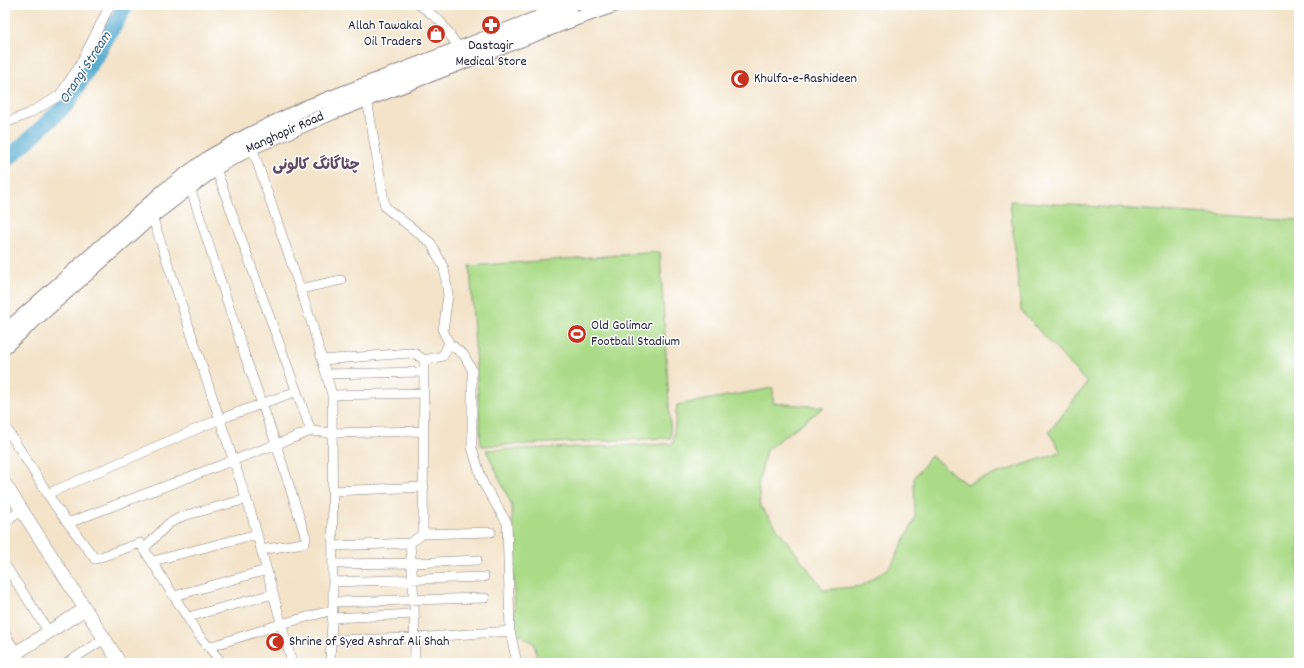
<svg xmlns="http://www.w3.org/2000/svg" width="1304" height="668" font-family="Dekko,'Playpen Sans Arabic',sans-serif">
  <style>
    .green { fill: #acdb88; stroke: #677e62 }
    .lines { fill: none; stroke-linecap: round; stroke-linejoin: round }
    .river { stroke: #51a9ce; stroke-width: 16 }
    .street-casing { stroke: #8a8282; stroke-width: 10 }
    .secondary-casing { stroke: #8a8282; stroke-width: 14 }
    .primary-casing { stroke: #8a8282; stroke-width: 16 }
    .street { stroke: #fff; stroke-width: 9 }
    .secondary { stroke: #fff; stroke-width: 13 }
    .primary { stroke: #fff; stroke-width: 14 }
    .labels { text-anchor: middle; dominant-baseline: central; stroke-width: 3; stroke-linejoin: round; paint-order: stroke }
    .poi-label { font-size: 14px; fill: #22223b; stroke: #fff; text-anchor: start }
    .street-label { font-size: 14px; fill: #22223b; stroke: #fff }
    .water-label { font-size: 15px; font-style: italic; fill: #375f7d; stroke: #fff }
    .neighbourhood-label { font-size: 15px; font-weight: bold; fill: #634963; stroke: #fff }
  </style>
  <rect width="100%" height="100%" fill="#fff"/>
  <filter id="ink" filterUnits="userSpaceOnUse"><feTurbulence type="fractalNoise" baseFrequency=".025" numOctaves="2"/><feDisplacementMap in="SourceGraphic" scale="8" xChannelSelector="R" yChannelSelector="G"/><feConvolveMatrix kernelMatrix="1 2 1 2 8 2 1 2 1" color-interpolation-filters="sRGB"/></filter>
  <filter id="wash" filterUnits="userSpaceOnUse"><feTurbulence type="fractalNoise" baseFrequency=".012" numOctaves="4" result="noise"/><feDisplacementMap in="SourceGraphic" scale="16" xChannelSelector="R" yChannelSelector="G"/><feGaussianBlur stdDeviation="0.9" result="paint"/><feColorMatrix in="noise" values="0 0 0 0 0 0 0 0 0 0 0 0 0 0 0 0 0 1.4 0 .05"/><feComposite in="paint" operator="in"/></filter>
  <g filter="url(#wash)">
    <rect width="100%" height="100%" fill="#f3e3c9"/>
    <!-- green -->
    <path class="green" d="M1010 201 1299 220V663H538L534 643 515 632 512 506 486 450 673 444 677 405 773 388V403L824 407 766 450 758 486 761 507 824 590 862 586 891 566 915 519 914 478 931 456 966 484 1061 452 1049 432 1087 383 1021 311Z
      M660 252 671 438 481 446 470 266Z"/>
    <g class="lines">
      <!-- river -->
      <path class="river" d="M5 158 10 157 68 103 126 5"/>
    </g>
  </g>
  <g filter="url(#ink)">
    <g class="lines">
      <!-- street casing -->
      <g class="street-casing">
        <path id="street" d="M420 5 440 21 459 48
          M367 99 385 207 431 243 444 268 448 295 443 331 449 343 464 355 472 370V448L483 483 507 523 510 631 517 663
          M5 123 28 114 59 96 80 65 110 5
          M252 147 312 324 332 395 333 602 330 663
          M216 169 311 431
          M190 187 245 356 276 444 306 538 305 542 303 543 261 550
          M152 216 252 516 292 663
          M300 289 341 280
          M322 360 409 353 416 354 424 360
          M326 374 424 372
          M332 395 424 393
          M5 426 56 507 95 559 140 543 198 634 222 663
          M332 491 424 487
          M47 494 220 419 297 391
          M5 522 22 509
          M68 523 311 431 332 433 424 431
          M423 534 424 360 443 356 449 343
          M333 546 410 543
          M144 549 168 524 183 516 247 499
          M153 561 257 534
          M333 564 412 563 477 560
          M5 565 49 632
          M333 582 484 577
          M174 596 267 570
          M333 602 485 598
          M188 617 273 594
          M332 618 414 614
          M5 634 23 663
          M331 640 415 638 510 631
          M209 647 281 624 333 610
          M67 663 104 639
          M415 663 414 600 410 543 423 534 491 532"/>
      </g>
      <!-- secondary casing -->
      <g class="secondary-casing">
        <path id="secondary" d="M5 484 120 663
          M5 660 85 609"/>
      </g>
      <!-- primary casing -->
      <g class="primary-casing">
        <path id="primary" d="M5 332 164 191 210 157 247 136 305 108 572 5
          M5 346 152 216 190 187 223 163 252 147 331 113 574 19 614 5"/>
      </g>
      <!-- street -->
      <use href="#street" class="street"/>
      <!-- secondary -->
      <use href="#secondary" class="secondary"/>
      <!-- primary -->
      <use href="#primary" class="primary"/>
    </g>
  </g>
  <!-- icons -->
  <defs>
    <g id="pharmacy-disc" transform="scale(1)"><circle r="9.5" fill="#c8321e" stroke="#fff"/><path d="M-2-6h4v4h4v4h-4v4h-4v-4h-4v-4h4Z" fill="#fff"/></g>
    <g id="shop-disc" transform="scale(1)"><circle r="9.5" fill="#c8321e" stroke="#fff"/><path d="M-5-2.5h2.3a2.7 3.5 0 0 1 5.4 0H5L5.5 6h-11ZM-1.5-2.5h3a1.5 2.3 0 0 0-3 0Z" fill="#fff"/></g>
    <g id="mosque-disc" transform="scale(1)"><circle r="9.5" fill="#c8321e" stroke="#fff"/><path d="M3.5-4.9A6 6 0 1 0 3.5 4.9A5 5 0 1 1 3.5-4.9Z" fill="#fff"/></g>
    <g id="stadium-disc" transform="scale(1)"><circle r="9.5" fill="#c8321e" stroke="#fff"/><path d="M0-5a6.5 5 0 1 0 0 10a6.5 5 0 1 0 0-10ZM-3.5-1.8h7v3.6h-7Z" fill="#fff"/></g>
  </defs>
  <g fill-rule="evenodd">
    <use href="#pharmacy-disc" x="491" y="25"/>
    <use href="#shop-disc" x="436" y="34"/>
    <use href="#mosque-disc" x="740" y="79"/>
    <use href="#stadium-disc" x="577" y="334"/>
    <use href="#mosque-disc" x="275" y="642"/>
  </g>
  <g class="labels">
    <!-- poi labels -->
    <g class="poi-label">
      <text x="422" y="26" text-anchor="end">Allah Tawakal<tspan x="422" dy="16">Oil Traders</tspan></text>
      <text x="491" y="46" text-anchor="middle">Dastagir<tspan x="491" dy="16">Medical Store</tspan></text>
      <text x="754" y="79">Khulfa-e-Rashideen</text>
      <text x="591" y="326">Old Golimar<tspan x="591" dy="16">Football Stadium</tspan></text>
      <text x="289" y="642">Shrine of Syed Ashraf Ali Shah</text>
    </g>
    <!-- street labels -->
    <g class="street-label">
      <text transform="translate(285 133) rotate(-24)">Manghopir Road</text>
    </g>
    <!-- water labels -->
    <g class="water-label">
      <text transform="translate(86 68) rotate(-57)">Orangi Stream</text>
    </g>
    <!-- neighbourhood labels -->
    <g class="neighbourhood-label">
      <text x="316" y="166">چٹاگانگ کالونی</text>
    </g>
  </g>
  <!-- margin -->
  <rect width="1304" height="668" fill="none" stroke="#fff" stroke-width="20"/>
</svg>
